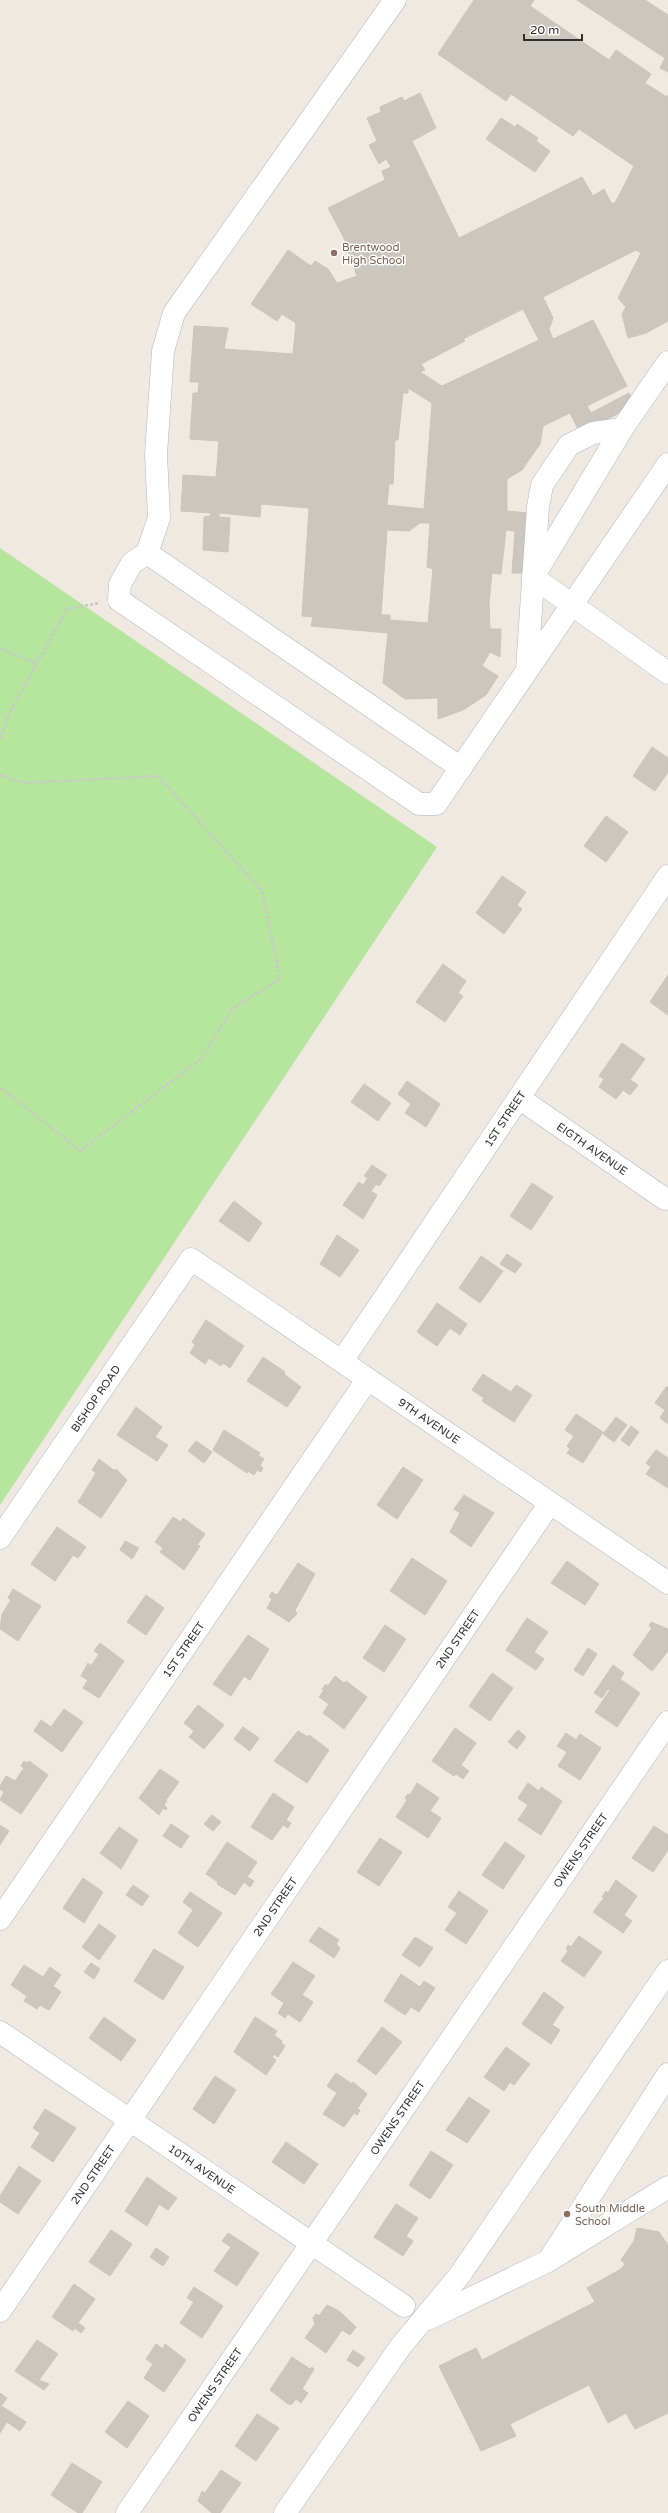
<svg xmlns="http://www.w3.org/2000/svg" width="668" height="2513" font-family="'Varela Round',sans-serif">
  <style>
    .green { fill: #b6e59e }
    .building { fill: #cbc7bf; stroke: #cbc5ba; fill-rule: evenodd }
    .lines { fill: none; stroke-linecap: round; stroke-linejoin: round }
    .minor-casing { stroke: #b4b7c1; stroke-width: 23 }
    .path { stroke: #c9c9c9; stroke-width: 2.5; stroke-dasharray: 3 2; stroke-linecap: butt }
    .minor { stroke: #fff; stroke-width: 22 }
    .education-dot { fill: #8d6e63; stroke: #fff; stroke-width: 1.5 }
    .labels { text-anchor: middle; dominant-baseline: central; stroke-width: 3; stroke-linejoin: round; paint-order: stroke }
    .education-label { font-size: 11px; fill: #785e54; stroke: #fff; text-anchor: start }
    .street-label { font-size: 11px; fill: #2e2e2e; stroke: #fff }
  </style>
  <rect width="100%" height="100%" fill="#efe9e1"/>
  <!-- green -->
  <path class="green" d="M0 548 437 847 0 1505Z"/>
  <!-- building -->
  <path class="building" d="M474 0H534L530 6 609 60 616 50 651 74 645 83 667 97 668 95V321L646 333 628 338 622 314 626 307 618 298 641 253 636 250 543 297 553 318 549 329 553 339 593 320 627 386 587 406 591 413 629 393 635 405 580 433 570 413 543 426 540 444 522 470 507 479V511L529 513 523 573H512L515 531 506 530 501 574 492 573 489 603 490 629H501L500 657 490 652 482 666 498 676 486 695 463 710 438 719V698L405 699 383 683 388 633 311 626 313 617 302 616 309 508 261 504 260 517 219 513V517L230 518 228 552 203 550 204 517 210 516 211 513 181 511 183 475 216 477 219 441 190 439 193 393H198L199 382H190L194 326 228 328 224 349 293 354 296 323 282 314 277 321 251 304 288 250 311 266 315 261 328 269 337 283 357 276 343 236 328 208 385 180 382 171 391 167 386 159 379 164 369 145 377 141 367 118 381 112 380 107 402 97 404 101 420 93 436 128 412 141 459 238 582 177 593 196 604 189 611 203H615L634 166 579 129 573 136 511 94 506 101 438 54ZM523 309 539 340 442 386 420 372 425 370 421 364 465 341 463 339ZM408 388 432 403 424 509 387 505 389 484H393L395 440H398L403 393H408ZM420 523H430L427 567 433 569 428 623 390 620V615H381L387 530 409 531Z
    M577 0H645L668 15V72L660 68 665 58Z
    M501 118 515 127 517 124 538 138 536 141 550 151 535 172 486 139Z
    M652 747 668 758V772L655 791 633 776Z
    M606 816 628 832 606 862 584 846Z
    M502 876 526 892 517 905 522 909 504 934 476 913Z
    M443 964 466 981 458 993 463 996 445 1022 416 1002Z
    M668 975V1015L650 1002Z
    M622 1043 645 1059 630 1080 638 1085 630 1095 623 1090 616 1099 599 1087 604 1079 599 1076Z
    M407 1081 440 1104 426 1127 405 1113 411 1104 398 1094Z
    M364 1084 391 1103 378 1121 351 1102Z
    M372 1165 387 1175 379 1186 376 1184 371 1191 377 1195 363 1219 343 1205 359 1182 363 1185 368 1178 364 1176Z
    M532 1183 553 1197 531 1230 510 1216Z
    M234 1201 262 1223 249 1242 219 1221Z
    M337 1235 359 1250 340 1277 320 1264Z
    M507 1254 522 1264 515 1273 500 1264Z
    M481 1256 503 1271 480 1303 459 1288Z
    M437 1303 467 1324 460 1335 450 1328 437 1346 417 1332Z
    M206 1320 244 1346 230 1368 223 1363 221 1366 209 1358 205 1364 190 1353 195 1345 192 1342Z
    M263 1357 285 1372 284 1374 301 1387 287 1407 247 1381Z
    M483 1374 511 1392 516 1385 532 1395 514 1422 482 1401 484 1398 472 1390Z
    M666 1387H668V1424L660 1418 665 1410 655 1403Z
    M136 1407 162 1427 155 1437 168 1445 157 1461 117 1435Z
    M576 1414 603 1432 583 1463 567 1453 570 1449 567 1446 574 1436 565 1430Z
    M616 1417 627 1425 614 1442 603 1434Z
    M631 1426 639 1432 629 1446 621 1440Z
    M224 1430 260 1453 258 1455 264 1459 260 1465 263 1468 261 1472 257 1470 254 1475 248 1471 247 1473 213 1450Z
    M196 1441 212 1452 204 1463 188 1451Z
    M656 1450 668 1458V1488L646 1474 651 1467 646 1463Z
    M99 1459 115 1471 116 1469 127 1480 101 1518 78 1502 96 1473 92 1470Z
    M403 1467 423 1480 397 1519 377 1505Z
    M464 1495 494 1513 471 1547 450 1532 460 1513 454 1509Z
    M173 1517 181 1522 183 1518 205 1534 197 1545 200 1546 184 1570 160 1552 163 1548 155 1542Z
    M57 1527 86 1547 78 1558 73 1555 55 1581 31 1564Z
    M125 1541 139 1548 132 1559 120 1550Z
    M412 1558 447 1581 425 1615 390 1591Z
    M567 1561 599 1584 585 1605 551 1583Z
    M298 1563 315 1574 295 1610 297 1614 289 1622 267 1608 272 1599 269 1597 272 1592 277 1595Z
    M13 1589 41 1606 18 1641 0 1629 2 1614 11 1600 8 1598Z
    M146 1595 164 1608 146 1635 127 1622Z
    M527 1618 548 1632 534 1652 544 1659 536 1670 506 1650Z
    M651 1622 668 1629V1651L652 1671 633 1655 652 1628 649 1626Z
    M385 1625 406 1639 384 1672 363 1658Z
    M248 1635 269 1649 250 1680 244 1676 231 1696 213 1684Z
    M100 1643 124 1661 99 1698 83 1688 88 1680 81 1676 88 1663 91 1666 99 1654 94 1651Z
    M588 1648 597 1654 583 1676 574 1670Z
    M613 1665 624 1673 620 1679 640 1693 617 1727 595 1712 610 1690 608 1689 602 1698 594 1693Z
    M492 1673 513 1688 490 1721 469 1706Z
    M335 1676 344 1683 346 1681 367 1697 344 1729 323 1713 329 1704 319 1697 324 1690 322 1689 326 1684 328 1686Z
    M198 1705 224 1725 204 1749 189 1737 194 1731 184 1723Z
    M64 1709 83 1722 62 1752 34 1731 41 1720 51 1727Z
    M243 1727 259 1738 250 1751 234 1739Z
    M455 1728 476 1743 461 1765 469 1771 463 1779 456 1774 454 1776 432 1761Z
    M518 1730 526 1737 517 1749 508 1742Z
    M298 1731 308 1737 309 1735 329 1750 307 1783 274 1761Z
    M566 1733 576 1740 580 1734 601 1748 580 1780 558 1766 567 1752 557 1746Z
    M24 1761 27 1763 29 1761 48 1775 21 1814 0 1800 4 1792 0 1789V1786L6 1776 15 1781 24 1768 21 1766Z
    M160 1769 179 1782 166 1800 167 1801 164 1805 167 1808 166 1810 163 1808 159 1815 139 1798Z
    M417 1783 439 1798 430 1811 441 1818 428 1838 396 1817 407 1800 405 1798 408 1794 410 1795Z
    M528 1783 539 1791 541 1787 562 1801 541 1835 518 1820 528 1805 518 1798Z
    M273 1793 294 1807 286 1820 291 1823 288 1828 283 1825 272 1840 251 1827Z
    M212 1815 221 1822 213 1831 204 1824Z
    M171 1824 189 1836 181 1848 163 1836Z
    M0 1825 9 1831 0 1845Z
    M654 1826 668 1835V1850L653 1872 632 1858Z
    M119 1827 138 1840 121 1869 100 1853Z
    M380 1838 402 1852 379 1886 357 1872Z
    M227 1842 257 1862 247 1877 254 1881 250 1887 244 1882 235 1895 217 1884 218 1882 206 1874Z
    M505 1842 525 1856 503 1889 482 1875Z
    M83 1878 103 1892 84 1923 63 1908Z
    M616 1880 637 1896 624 1915 632 1921 623 1933 593 1912 604 1898 602 1897 606 1891 608 1893Z
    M133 1885 149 1896 142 1906 126 1895Z
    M459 1891 488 1911 466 1944 445 1930 457 1913 448 1907Z
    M190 1892 222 1913 198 1947 178 1933 193 1910 183 1902Z
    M99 1924 116 1936 99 1960 82 1947Z
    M319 1927 339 1940 336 1944 340 1948 334 1958 309 1941Z
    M579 1936 602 1952 584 1977 561 1961 568 1951 566 1949 568 1945 571 1947Z
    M415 1937 433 1948 420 1967 402 1955Z
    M154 1949 184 1967 163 2000 134 1981Z
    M293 1962 315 1976 302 1995 313 2002 300 2022 288 2014 285 2018 278 2013 284 2003 271 1994Z
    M91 1963 100 1969 94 1979 84 1972Z
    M24 1965 43 1977 50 1967 61 1975 53 1986 61 1992 49 2010 40 2005 37 2009 24 2001 27 1996 11 1985Z
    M401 1974 420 1987 424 1981 435 1988 419 2012 411 2007 405 2015 384 2001Z
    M544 1992 564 2007 552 2025 560 2030 551 2044 522 2024Z
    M104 2017 136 2040 121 2061 89 2038Z
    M255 2017 277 2031 274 2035 282 2041 281 2043 285 2046 278 2057 274 2054 272 2057 276 2060 266 2075 234 2052Z
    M382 2027 402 2042 376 2075 357 2061Z
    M506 2047 530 2064 514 2085 510 2082 504 2091 484 2077Z
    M336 2073 352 2084 353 2082 367 2094 357 2109 360 2110 357 2115 354 2113 344 2127 323 2114 337 2093 327 2086Z
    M215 2076 236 2090 214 2124 193 2109Z
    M469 2097 490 2111 467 2143 446 2130Z
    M45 2109 76 2128 53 2162 31 2147 40 2133 33 2128Z
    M286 2142 318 2164 304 2184 272 2162Z
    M431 2151 453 2165 430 2199 409 2185Z
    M19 2166 41 2181 18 2214 0 2202V2196Z
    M147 2177 177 2198 168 2210 159 2204 147 2226 125 2211Z
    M396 2204 418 2218 406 2236 413 2241 403 2256 374 2237Z
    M637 2228 659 2232 668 2245V2413L635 2429 626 2413 608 2423 589 2385 510 2424 516 2436 481 2451 439 2366 476 2348 482 2360 595 2302 587 2288 621 2269 625 2264 621 2260 634 2241Z
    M111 2230 132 2244 110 2276 89 2262Z
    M228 2233 259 2253 237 2286 214 2271 231 2247 222 2241Z
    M156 2248 169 2257 163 2266 150 2257Z
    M74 2284 95 2299 78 2323 85 2328 81 2333 75 2328 73 2331 52 2317Z
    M194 2287 223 2306 202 2338 180 2323 194 2302 187 2298Z
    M327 2305 339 2311 356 2327 350 2335 342 2330 326 2353 305 2338 315 2324 313 2318 316 2314 319 2316Z
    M37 2340 58 2354 39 2380 49 2384 44 2390 15 2371Z
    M156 2344 163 2349 165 2344 186 2360 164 2392 144 2378 153 2364 146 2359Z
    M353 2350 365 2358 358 2367 347 2360Z
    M292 2357 310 2369 312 2367 314 2369 302 2389 308 2393 301 2403 296 2399 292 2404H288L270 2390Z
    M0 2393 7 2398 2 2405 0 2404Z
    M128 2401 149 2416 127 2448 105 2432Z
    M0 2405 26 2422 20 2431 7 2422 0 2433Z
    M257 2414 279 2428 256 2461 235 2446Z
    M72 2463 102 2482 82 2513H78L51 2495Z
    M221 2470 241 2483 220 2513H212L198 2501 202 2491 205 2493Z"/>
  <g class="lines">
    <!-- minor casing -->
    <g class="minor-casing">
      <g id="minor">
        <path d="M395 0 174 313 163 351 156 454 159 518 147 553 132 563 120 584 119 600 419 804H436L668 464"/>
        <path d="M622 429 533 577 668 673"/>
        <path d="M147 553 461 768"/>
        <path d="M527 669 538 507 542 485 569 445 593 433 622 429 668 362"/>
        <path id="s1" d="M519 1098 665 1199"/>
        <path id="s2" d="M342 1361 668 876"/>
        <path id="s3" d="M0 1538 191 1259 668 1583"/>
        <path id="s4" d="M0 1919 367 1380"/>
        <path id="s5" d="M0 2032 404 2306"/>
        <path d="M551 2257 668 2074"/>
        <path id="s6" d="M0 2311 550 1503"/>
        <path d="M428 2319 548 2261 668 2187"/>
        <path id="s7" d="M127 2513 668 1722"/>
        <path d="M285 2513 401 2346 459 2276 668 1971"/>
      </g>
    </g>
    <!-- path -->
    <path class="path" d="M0 648 36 664
      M0 739 10 712 67 609 99 603
      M0 775 24 783 158 776 262 891 280 979 233 1008 201 1059 80 1151 0 1087"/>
    <!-- minor -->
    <use href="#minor" class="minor"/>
  </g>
  <!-- markers -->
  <g class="education-dot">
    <circle cx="334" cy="253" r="4"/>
    <circle cx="567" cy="2214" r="4"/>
  </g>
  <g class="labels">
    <!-- education labels -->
    <g class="education-label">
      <text x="342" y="247">Brentwood<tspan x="342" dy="13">High School</tspan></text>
      <text x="575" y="2208">South Middle<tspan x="575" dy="13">School</tspan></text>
    </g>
    <!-- street labels -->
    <g class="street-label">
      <text stroke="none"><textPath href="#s2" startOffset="292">1ST STREET</textPath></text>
      <text stroke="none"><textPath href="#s1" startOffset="89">EIGTH AVENUE</textPath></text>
      <text stroke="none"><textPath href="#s3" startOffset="169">BISHOP ROAD</textPath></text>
      <text stroke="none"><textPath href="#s3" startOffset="626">9TH AVENUE</textPath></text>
      <text stroke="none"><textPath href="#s6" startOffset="813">2ND STREET</textPath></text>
      <text stroke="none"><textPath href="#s4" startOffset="326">1ST STREET</textPath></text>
      <text stroke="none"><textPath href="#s7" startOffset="803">OWENS STREET</textPath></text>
      <text stroke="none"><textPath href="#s6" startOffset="489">2ND STREET</textPath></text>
      <text stroke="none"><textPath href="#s7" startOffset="479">OWENS STREET</textPath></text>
      <text stroke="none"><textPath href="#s5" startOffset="244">10TH AVENUE</textPath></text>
      <text stroke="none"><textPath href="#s6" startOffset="165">2ND STREET</textPath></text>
      <text stroke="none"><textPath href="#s7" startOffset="155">OWENS STREET</textPath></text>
    </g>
  </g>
  <!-- scale -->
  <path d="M524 34v6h58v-6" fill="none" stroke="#2e2e2e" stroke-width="2"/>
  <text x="530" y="34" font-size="12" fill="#2e2e2e" stroke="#ffffff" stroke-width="3" paint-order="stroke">20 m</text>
</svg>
